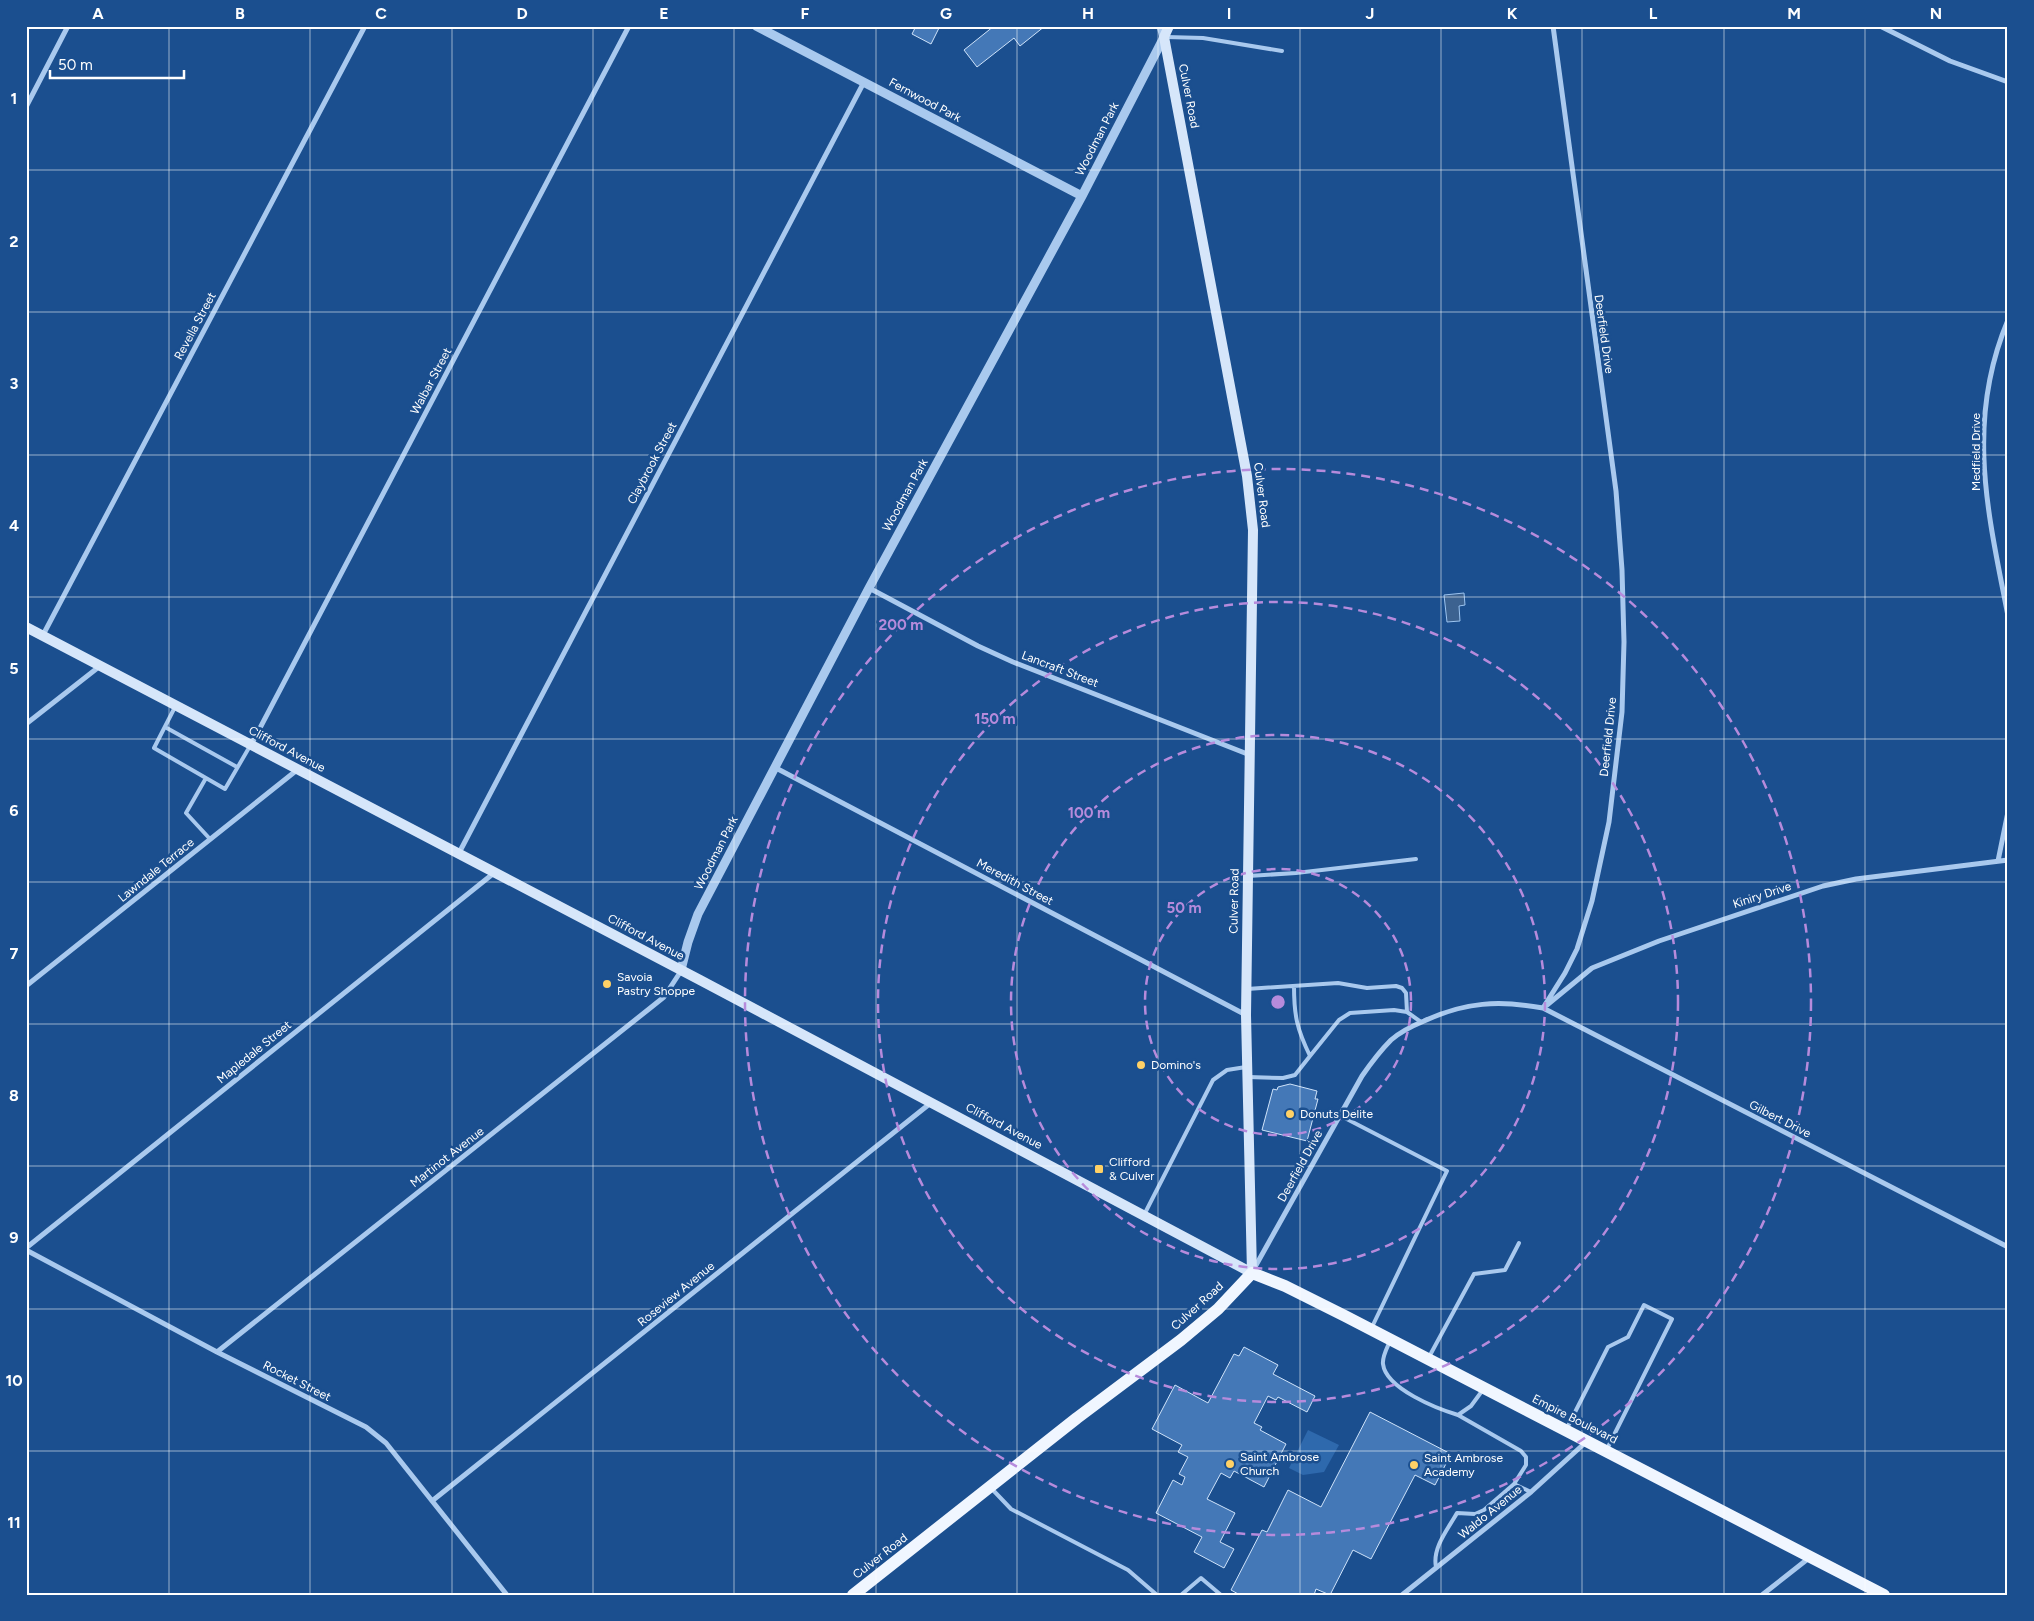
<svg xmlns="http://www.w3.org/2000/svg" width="2034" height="1621" font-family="Figtree,sans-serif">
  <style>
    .green { fill: #2e69ad }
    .water { fill: #3c6290; stroke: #9cc4f0 }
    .building { fill: #4478b7; stroke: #cfe3fa }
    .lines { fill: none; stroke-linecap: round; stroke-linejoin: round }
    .service { stroke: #a9c9ee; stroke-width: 4 }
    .minor { stroke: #a9c9ee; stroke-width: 5 }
    .tertiary { stroke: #a9c9ee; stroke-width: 9 }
    .secondary { stroke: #d6e6fa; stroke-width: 10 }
    .primary { stroke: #f0f6ff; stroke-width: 12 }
    .grid { fill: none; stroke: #fff; stroke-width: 1; stroke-opacity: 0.55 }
    .ring { fill: none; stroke: #b68bdc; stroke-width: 2.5; stroke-dasharray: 9 6 }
    .poi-dot { fill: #ffd166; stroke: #1b4f8f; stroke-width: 2 }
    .labels { text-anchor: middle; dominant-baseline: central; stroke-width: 5; stroke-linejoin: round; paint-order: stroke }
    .street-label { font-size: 12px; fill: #fff; stroke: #1b4f8f }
    .poi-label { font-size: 12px; fill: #fff; stroke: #1b4f8f; text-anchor: start }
    .centre { fill: #b68bdc; stroke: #1b4f8f; stroke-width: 2.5 }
    .ring-label { font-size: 15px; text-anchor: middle; font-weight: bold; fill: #b68bdc; stroke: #1b4f8f; stroke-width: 5; stroke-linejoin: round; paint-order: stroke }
    .neatline { fill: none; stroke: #fff; stroke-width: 2 }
    .grid-label { font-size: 16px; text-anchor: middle; font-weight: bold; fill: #fff }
  </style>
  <rect width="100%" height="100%" fill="#1b4f8f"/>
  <!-- green -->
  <path class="green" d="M1308 1430 1339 1445 1324 1472 1303 1475 1289 1468Z"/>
  <!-- water -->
  <path class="water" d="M1464 593 1465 605 1459 606 1460 621 1447 622 1444 595Z"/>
  <!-- building -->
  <path class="building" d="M916 26H940L931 44 912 34Z
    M994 26H1007L1009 28 1011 26H1045L1020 46 1014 38 977 67 964 50Z
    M1290 1084 1317 1091 1315 1099H1318L1307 1141 1262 1130 1273 1089 1277 1090 1278 1087Z
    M1244 1347 1278 1365 1273 1374 1315 1396 1307 1412 1278 1397 1276 1400 1268 1396 1254 1423 1262 1427 1260 1430 1286 1444 1264 1487 1234 1471 1230 1478 1221 1473 1207 1499 1235 1513 1220 1542 1234 1549 1224 1568 1194 1552 1202 1537 1156 1513 1173 1480 1182 1485 1185 1477 1179 1474 1188 1457 1178 1452 1182 1445 1152 1429 1175 1385 1208 1403 1234 1354 1239 1356Z
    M1370 1412 1451 1454 1435 1485 1415 1475 1371 1559 1353 1550 1330 1595 1316 1589 1314 1595H1240L1231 1590 1262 1530 1267 1532 1288 1490 1321 1507Z"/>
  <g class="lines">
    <!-- service -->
    <path class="service" d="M1166 37 1203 38 1282 51
      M175 707 154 748 225 789 250 746
      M165 727 237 767
      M206 778 186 813 210 839
      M1248 876 1296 873 1416 859
      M1247 989 1338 983 1367 988 1396 986 1402 988 1406 993 1407 1012
      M1310 1056 1339 1020 1350 1013 1394 1010 1407 1012 1421 1022
      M1248 1077 1283 1078 1295 1075 1310 1056C1297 1029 1294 1016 1294 986
      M1339 1115 1447 1171 1372 1327
      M1144 1215 1213 1080 1227 1070 1246 1067
      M1390 1341C1387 1348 1382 1357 1383 1364 1386 1389 1438 1409 1458 1415L1471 1406 1482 1391
      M1429 1357 1474 1274 1505 1270 1519 1243
      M1567 1428 1608 1347 1628 1337 1644 1305 1672 1319 1607 1449
      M1514 1484 1531 1492
      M991 1488 1011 1509 1128 1570 1157 1595
      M1436 1567C1432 1548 1448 1529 1457 1513L1475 1514 1484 1510 1514 1484 1526 1465V1457L1521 1451 1458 1415
      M1181 1595 1201 1578 1221 1595"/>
    <!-- minor -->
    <path class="minor" d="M1880 26 1950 61 2008 82
      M26 107 68 26
      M2008 320C1965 422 1988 513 2008 616
      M869 588 978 646 1013 662 1250 755
      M43 635 365 26
      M26 724 100 666
      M251 745 629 26
      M774 767 1246 1015
      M459 853 864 82
      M1998 861 2008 812
      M26 986 297 770
      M1547 1005 1592 968 1659 941 1823 886 1856 879 2008 860
      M1543 1008 1565 973 1577 949 1592 901 1609 822 1622 712 1624 642 1622 570 1616 491 1553 26
      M26 1248 494 873
      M26 1250 217 1352 366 1427 386 1443 507 1595
      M1255 1267 1362 1076C1371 1063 1380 1051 1391 1040 1400 1032 1412 1026 1424 1021 1465 1002 1499 1000 1543 1008L2008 1247
      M217 1352 649 1009 664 997 681 971
      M432 1501 932 1102
      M26 1594 28 1595
      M1402 1595 1531 1492 1586 1442
      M1762 1595 1809 1558"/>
    <!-- tertiary -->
    <path class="tertiary" d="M756 26 1082 196
      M681 970 688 942 698 914 869 588 1082 196 1164 37 1161 26"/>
    <!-- secondary -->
    <path class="secondary" d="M26 627 700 980 1252 1273 1246 1015 1253 530 1247 476 1164 37 1169 26"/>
    <!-- primary -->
    <path class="primary" d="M853 1595 1077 1418 1181 1340 1218 1309 1252 1273 1285 1286 1345 1316 1884 1595"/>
  </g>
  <!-- grid -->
  <path class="grid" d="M169 26V1595M310 26V1595M452 26V1595M593 26V1595M734 26V1595M876 26V1595M1017 26V1595M1158 26V1595M1300 26V1595M1441 26V1595M1582 26V1595M1724 26V1595M1865 26V1595M26 170H2008M26 312H2008M26 455H2008M26 597H2008M26 739H2008M26 882H2008M26 1024H2008M26 1166H2008M26 1309H2008M26 1451H2008"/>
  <!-- distance rings -->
  <g class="ring">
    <circle cx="1278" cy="1002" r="133"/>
    <circle cx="1278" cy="1002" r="267"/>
    <circle cx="1278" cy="1002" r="400"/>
    <circle cx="1278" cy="1002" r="533"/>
  </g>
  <!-- markers -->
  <g class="poi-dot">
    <circle cx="607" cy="984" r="5"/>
    <circle cx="1141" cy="1065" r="5"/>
    <circle cx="1290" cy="1114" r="5"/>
    <rect x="1094" y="1164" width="10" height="10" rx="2.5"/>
    <circle cx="1230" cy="1464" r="5"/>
    <circle cx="1414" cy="1465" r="5"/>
  </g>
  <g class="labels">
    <!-- street labels -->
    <g class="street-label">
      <text transform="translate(1189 96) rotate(79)">Culver Road</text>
      <text transform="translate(925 100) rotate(28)">Fernwood Park</text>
      <text transform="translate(1097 139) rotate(-63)">Woodman Park</text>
      <text transform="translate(195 326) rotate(-62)">Revella Street</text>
      <text transform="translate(1604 334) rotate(82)">Deerfield Drive</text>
      <text transform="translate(431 381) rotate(-62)">Walbar Street</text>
      <text transform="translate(1976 452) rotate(-90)">Medfield Drive</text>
      <text transform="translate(652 463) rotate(-62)">Claybrook Street</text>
      <text transform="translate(905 495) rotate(-61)">Woodman Park</text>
      <text transform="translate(1262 495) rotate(83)">Culver Road</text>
      <text transform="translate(1060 669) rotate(21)">Lancraft Street</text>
      <text transform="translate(1608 737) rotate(-84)">Deerfield Drive</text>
      <text transform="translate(287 749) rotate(28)">Clifford Avenue</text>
      <text transform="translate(716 853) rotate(-63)">Woodman Park</text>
      <text transform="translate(156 870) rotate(-39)">Lawndale Terrace</text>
      <text transform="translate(1015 882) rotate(28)">Meredith Street</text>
      <text transform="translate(1762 895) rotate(-18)">Kiniry Drive</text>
      <text transform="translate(1234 901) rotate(-89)">Culver Road</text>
      <text transform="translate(646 937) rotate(28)">Clifford Avenue</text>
      <text transform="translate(254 1052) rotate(-39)">Mapledale Street</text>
      <text transform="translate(1780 1119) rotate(27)">Gilbert Drive</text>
      <text transform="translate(1004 1126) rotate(28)">Clifford Avenue</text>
      <text transform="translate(447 1157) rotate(-38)">Martinot Avenue</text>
      <text transform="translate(1300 1166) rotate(-61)">Deerfield Drive</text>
      <text transform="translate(676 1294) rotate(-39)">Roseview Avenue</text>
      <text transform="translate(1197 1306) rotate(-42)">Culver Road</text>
      <text transform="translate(297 1381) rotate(27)">Rocket Street</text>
      <text transform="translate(1575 1419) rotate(27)">Empire Boulevard</text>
      <text transform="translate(1490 1512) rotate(-39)">Waldo Avenue</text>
      <text transform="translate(880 1556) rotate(-38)">Culver Road</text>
    </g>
    <!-- poi labels -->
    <g class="poi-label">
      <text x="617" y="977">Savoia<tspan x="617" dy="14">Pastry Shoppe</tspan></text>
      <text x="1151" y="1065">Domino's</text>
      <text x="1300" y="1114">Donuts Delite</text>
      <text x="1109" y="1162">Clifford<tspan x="1109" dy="14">&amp; Culver</tspan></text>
      <text x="1240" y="1457">Saint Ambrose<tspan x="1240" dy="14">Church</tspan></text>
      <text x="1424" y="1458">Saint Ambrose<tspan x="1424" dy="14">Academy</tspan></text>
    </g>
  </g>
  <circle cx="1278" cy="1002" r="8" class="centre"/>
  <g class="ring-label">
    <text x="901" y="630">200 m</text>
    <text x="995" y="724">150 m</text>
    <text x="1089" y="818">100 m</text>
    <text x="1184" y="913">50 m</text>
  </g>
  <!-- border -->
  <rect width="2034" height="1621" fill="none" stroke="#1b4f8f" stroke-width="55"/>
  <!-- scale -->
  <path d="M50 70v8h134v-8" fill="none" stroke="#ffffff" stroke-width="2.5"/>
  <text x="58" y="70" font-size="15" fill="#ffffff" stroke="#1b4f8f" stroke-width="4" paint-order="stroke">50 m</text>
  <rect x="28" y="28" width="1978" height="1566" class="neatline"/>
  <g class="grid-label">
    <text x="98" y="19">A</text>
    <text x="240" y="19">B</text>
    <text x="381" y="19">C</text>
    <text x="522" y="19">D</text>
    <text x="664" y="19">E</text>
    <text x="805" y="19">F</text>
    <text x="946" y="19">G</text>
    <text x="1088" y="19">H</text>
    <text x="1229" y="19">I</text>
    <text x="1370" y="19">J</text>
    <text x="1512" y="19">K</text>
    <text x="1653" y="19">L</text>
    <text x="1794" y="19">M</text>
    <text x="1936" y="19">N</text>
    <text x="14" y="104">1</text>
    <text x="14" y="247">2</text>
    <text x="14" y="389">3</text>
    <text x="14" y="531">4</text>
    <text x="14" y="674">5</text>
    <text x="14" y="816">6</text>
    <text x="14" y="959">7</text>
    <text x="14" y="1101">8</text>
    <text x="14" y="1243">9</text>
    <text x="14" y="1386">10</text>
    <text x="14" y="1528">11</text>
  </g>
</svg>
